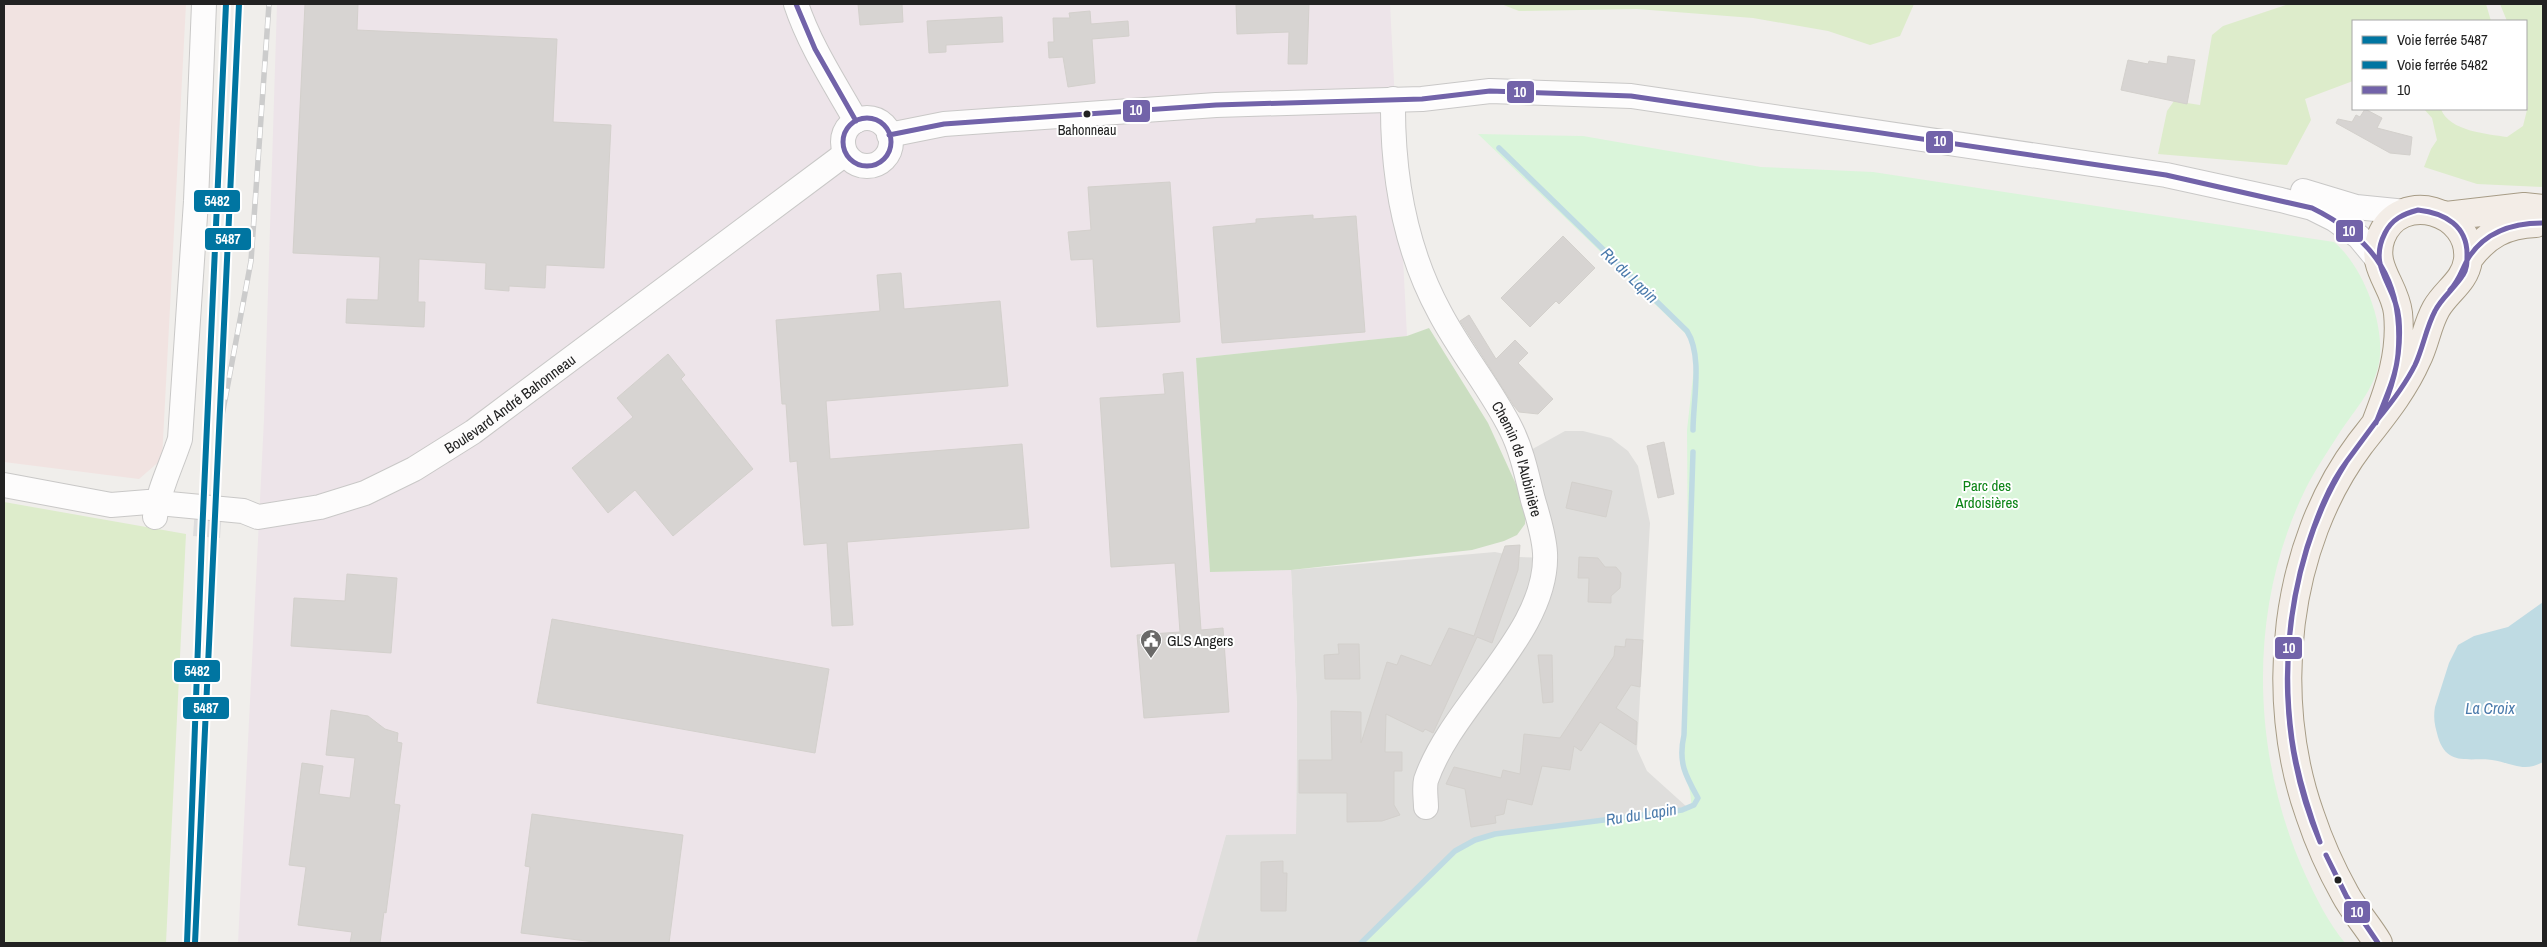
<svg xmlns="http://www.w3.org/2000/svg" width="2547" height="947" font-family="'Archivo Narrow',sans-serif">
  <style>
    .residential { fill: #dfdedc }
    .commercial { fill: #f1e3e1 }
    .industrial { fill: #ede4e9 }
    .grass { fill: #ddeccb }
    .forest { fill: #cbdec1 }
    .park { fill: #daf5da }
    .water { fill: #bfdbe3 }
    .pier { fill: #dedddd }
    .lines { fill: none; stroke-linecap: round; stroke-linejoin: round }
    .stream { stroke: #bfdbe3; stroke-width: 5.5 }
    .building { fill: #d7d4d2; stroke: #d3d0cc }
    .minor-casing { stroke: #c9c8c7; stroke-width: 26 }
    .major-casing { stroke: #a79c86; stroke-width: 30 }
    .minor { stroke: #fdfcfc; stroke-width: 24 }
    .major { stroke: #f3ede7; stroke-width: 28 }
    .rail-casing { stroke: #ccc; stroke-width: 5.5 }
    .rail { stroke: #fff; stroke-width: 4; stroke-dasharray: 11; stroke-linecap: butt }
    .bus-1-casing { stroke: #fff; stroke-width: 9 }
    .bus-1 { stroke: #7263a9; stroke-width: 5 }
    .rail-1-casing { stroke: #fff; stroke-width: 10 }
    .rail-2-casing { stroke: #fff; stroke-width: 10 }
    .rail-1 { stroke: #0075a1; stroke-width: 6 }
    .rail-2 { stroke: #0075a1; stroke-width: 6 }
    .bus-dot { fill: #222; stroke: #fff; stroke-width: 2 }
    .labels { text-anchor: middle; dominant-baseline: central; stroke-width: 4; stroke-linejoin: round; paint-order: stroke }
    .bus-label { font-size: 14px; fill: #222; stroke: #fff }
    .street-label { font-size: 15px; fill: #222; stroke: #fff }
    .park-label { font-size: 15px; fill: #0c8416; stroke: #fff }
    .poi-label { font-size: 15px; fill: #222; stroke: #fff; text-anchor: start }
    .water-label { font-size: 16px; font-style: italic; fill: #4a7aab; stroke: #fff }
    .line-badge { stroke: #fff; stroke-width: 2 }
    .badge-label { font-size: 14px; text-anchor: middle; font-weight: bold; fill: #fff }
  </style>
  <rect width="100%" height="100%" fill="#f0eeeb"/>
  <!-- residential -->
  <path class="residential" d="M1565 431H1583L1611 438 1628 451 1638 466 1650 523 1637 749 1647 771 1687 807 1471 841 1462 848 1363 943H1195L1226 834 1296 833 1297 709 1291 570 1495 552 1519 557 1557 558 1529 451Z"/>
  <!-- commercial -->
  <path class="commercial" d="M4 4H186L162 459 139 479 4 462Z"/>
  <!-- industrial -->
  <path class="industrial" d="M277 4H1390L1407 336 1196 358 1210 571 1291 570 1297 709 1296 834 1226 835 1196 943H238L264 419Z"/>
  <!-- grass -->
  <path class="grass" d="M1501 4H1914L1900 36 1870 45 1828 31 1753 18 1637 9 1519 11Z
    M2289 4H2486L2491 21H2353V81L2305 99 2311 120 2287 165 2158 154 2167 111 2174 101 2200 105 2212 35 2223 26Z
    M2500 4H2543V187L2477 184 2424 167 2431 149 2437 140 2432 118 2424 109H2441C2449 131 2487 134 2507 137L2523 126 2528 106 2526 21H2507Z
    M4 502 186 534 166 943H4Z"/>
  <!-- forest -->
  <path class="forest" d="M1429 328 1488 423 1520 493 1526 509 1525 524 1517 535 1504 541 1472 550 1291 570 1210 572 1196 358 1407 336Z"/>
  <!-- park -->
  <path class="park" d="M1478 134 1583 136 1761 167 1873 172 2334 242C2363 266 2386 325 2379 363 2374 389 2355 410 2340 432 2328 451 2315 470 2305 490 2247 609 2251 755 2305 874 2316 898 2328 922 2345 943H1363L1462 848 1471 841 1485 837 1687 807 1691 804C1692 789 1684 778 1683 763L1688 576 1687 430 1696 350 1689 337 1658 307Z"/>
  <!-- water -->
  <path class="water" d="M2543 602V762C2524 773 2512 763 2492 760 2469 757 2447 767 2438 737 2435 726 2433 719 2435 707L2449 663 2458 645 2474 636 2508 627Z"/>
  <!-- pier -->
  <path class="pier" d="M196 494 223 496 220 538 193 536Z"/>
  <g class="lines">
    <!-- stream -->
    <path class="stream" d="M1499 148 1687 331C1703 356 1693 401 1693 430
      M1361 943 1455 851 1475 840 1495 834 1682 810 1694 805 1698 798C1685 775 1678 762 1684 735L1693 452"/>
  </g>
  <!-- building -->
  <path class="building" d="M305 4H358L357 30 557 39 553 122 611 125 604 268 546 265 545 288 509 286V291L485 289 486 263 419 259 418 302H425L424 327 346 323 347 299 378 300 380 257 293 253Z
    M858 4H902L903 22 860 25Z
    M1236 4H1309L1307 64H1288L1289 32 1237 34Z
    M1090 11 1091 24 1128 21 1129 36 1092 39 1095 83 1068 87 1063 57 1049 58 1048 42H1054L1053 18H1070L1069 13Z
    M1002 17 1003 42 946 45V52L929 53 927 21Z
    M2168 56 2195 60 2187 104 2121 90 2128 60 2148 64 2149 61 2167 64Z
    M2365 109 2382 118 2377 128 2412 137 2410 155 2390 153 2336 123 2338 119 2352 122 2356 115 2360 117Z
    M1170 182 1180 322 1097 327 1093 259 1071 260 1068 232 1091 230 1088 187Z
    M1313 215V219L1356 216 1365 332 1222 343 1213 227 1256 223V219Z
    M1563 236 1595 268 1559 304 1556 301 1530 327 1501 298Z
    M901 273 904 309 1000 301 1008 386 826 401 830 459 1022 444 1029 528 847 542 853 625 832 626 827 543 804 545 797 461 790 462 786 404H782L776 320 880 311 877 275Z
    M1469 315 1496 359 1515 340 1528 353 1518 363 1553 399 1538 414 1519 412 1514 406 1460 321Z
    M668 354 685 375 681 379 753 469 673 536 635 490 608 513 572 468 633 417 617 398Z
    M1183 372 1201 630 1223 628 1229 712 1144 718 1137 635 1180 632 1175 563 1111 567 1100 398 1165 394 1163 374Z
    M1664 442 1674 494 1658 498 1647 446Z
    M1572 482 1612 491 1606 517 1566 508Z
    M1520 545 1518 570 1492 643 1477 637 1433 733 1425 729 1423 732 1386 714 1385 752H1402V771H1394V805L1400 815 1382 821 1347 822V793H1299V760H1332L1331 711 1361 712V743L1387 662 1397 665 1401 655 1431 666 1449 628 1474 636 1505 546Z
    M1579 557 1598 558 1605 567H1616L1621 573 1620 588 1611 596V603L1588 602 1589 578H1578Z
    M347 574 397 578 391 653 291 646 294 598 345 601Z
    M552 619 829 669 815 753 537 703Z
    M1626 639 1643 640 1640 687 1631 685 1616 708 1637 722 1636 745 1600 722 1581 751 1574 746 1570 770 1542 766 1532 805 1507 799 1504 814 1495 816 1496 823 1471 827 1465 789 1446 784 1454 767 1501 778 1503 770 1520 774 1524 734 1560 738 1614 656 1615 646 1625 647Z
    M1338 644H1359L1360 679H1325L1324 655 1339 654Z
    M1538 655H1552L1553 702 1543 703Z
    M331 710 368 716 385 729 398 733 397 742 402 743 394 804 400 805 386 913 384 912 380 943H350L352 932 298 925 306 867 289 865 302 763 323 766 319 794 350 798 355 758 326 755Z
    M532 814 683 835 669 943H603L521 933 530 867 525 866Z
    M1283 861V873H1287L1286 911H1261V862Z"/>
  <g class="lines">
    <!-- minor casing -->
    <g class="minor-casing">
      <g id="minor">
        <path d="M796 4C810 46 834 82 856 121"/>
        <path id="s1" d="M1393 99C1392 175 1404 247 1440 313 1461 353 1491 389 1511 429 1522 451 1527 476 1533 500 1538 517 1544 535 1545 553 1549 632 1452 704 1426 780 1424 788 1426 799 1426 807"/>
        <circle cx="867" cy="142" r="24"/>
        <path d="M889 135 944 124 1216 105 1422 99 1490 91 1631 96 2166 175 2281 200 2312 208 2334 219 2359 237 2378 260"/>
        <path d="M2303 191 2356 207 2406 212"/>
        <path id="s2" d="M4 485 111 505 148 502 243 511 258 517 320 507 365 493 414 469 473 432 845 154"/>
        <path d="M155 517C158 491 172 464 180 439L196 201 204 4"/>
      </g>
    </g>
    <!-- major casing -->
    <g class="major-casing">
      <path id="major" d="M2446 216 2524 207 2543 209
        M2468 259C2486 235 2505 224 2536 223
        M2376 423C2390 387 2402 353 2398 313 2395 285 2370 267 2381 237 2400 189 2473 210 2468 260 2465 282 2446 291 2436 309 2427 325 2425 343 2417 359 2403 391 2381 417 2360 444 2284 545 2268 697 2310 815 2319 842 2331 869 2345 894 2354 911 2368 926 2378 943"/>
    </g>
    <!-- minor -->
    <use href="#minor" class="minor"/>
    <!-- major -->
    <use href="#major" class="major"/>
    <!-- rail casing -->
    <g class="rail-casing">
      <path id="rail" d="M221 421 251 261 269 4"/>
    </g>
    <!-- rail -->
    <use href="#rail" class="rail"/>
    <!-- bus-1 casing -->
    <g class="bus-1-casing">
      <path id="bus-1" d="M796 4 815 49 856 121
        M843 142a24 24 0 1 1 48 0a24 24 0 1 1-48 0Z
        M889 135 944 124 1216 105 1422 99 1490 91 1631 96 2166 175 2312 208C2375 239 2404 282 2398 354 2396 378 2384 401 2376 423
        M2418 210C2445 213 2468 226 2467 256 2467 263 2467 269 2463 275 2455 288 2442 297 2435 311 2426 328 2423 348 2415 365 2405 385 2392 402 2378 419 2393 388 2402 354 2399 319 2396 285 2367 268 2385 233 2392 219 2403 214 2418 210Z
        M2450 290C2460 280 2462 268 2469 257 2486 231 2514 223 2543 223
        M2347 461 2378 419
        M2347 461 2378 419
        M2320 842C2280 749 2278 643 2307 547 2317 517 2328 486 2347 461
        M2320 842C2308 809 2297 775 2292 739 2279 645 2296 542 2347 461
        M2326 855 2346 896 2378 943 2347 897Z"/>
    </g>
    <!-- bus-1 -->
    <use href="#bus-1" class="bus-1"/>
    <!-- rail-1 casing -->
    <g class="rail-1-casing">
      <path id="rail-1" d="M195 943 239 4"/>
    </g>
    <!-- rail-2 casing -->
    <g class="rail-2-casing">
      <path id="rail-2" d="M187 943 202 536 226 4"/>
    </g>
    <!-- rail-1 -->
    <use href="#rail-1" class="rail-1"/>
    <!-- rail-2 -->
    <use href="#rail-2" class="rail-2"/>
  </g>
  <!-- icons -->
  <defs>
    <g id="civic-pin" transform="scale(1.125)"><path d="M0 17L-7.5 6A9.5 9.5 0 1 1 7.5 6Z" fill="#6a6968" stroke="#fff"/><path d="M-.6-6.5H3V-4.5H.6V-3L4-1V1h2V6H-6V1h2V-1L-.6-3ZM-1.2 2.5V6h2.4V2.5Z" fill="#fff"/></g>
  </defs>
  <g fill-rule="evenodd">
    <use href="#civic-pin" x="1151" y="640"/>
  </g>
  <!-- markers -->
  <g class="bus-dot">
    <circle cx="1087" cy="114" r="4.5"/>
    <circle cx="2338" cy="880" r="4.5"/>
  </g>
  <g class="labels">
    <!-- bus labels -->
    <g class="bus-label">
      <text x="1087" y="130">Bahonneau</text>
    </g>
    <!-- street labels -->
    <g class="street-label">
      <text stroke="none"><textPath href="#s2" startOffset="538">Boulevard André Bahonneau</textPath></text>
      <text stroke="none"><textPath href="#s1" startOffset="388">Chemin de l'Aubinière</textPath></text>
    </g>
    <!-- park labels -->
    <g class="park-label">
      <text x="1987" y="485">Parc des<tspan x="1987" dy="17">Ardoisières</tspan></text>
    </g>
    <!-- poi labels -->
    <g class="poi-label">
      <text x="1167" y="640">GLS Angers</text>
    </g>
    <!-- water labels -->
    <g class="water-label">
      <text transform="translate(1630 275) rotate(44)">Ru du Lapin</text>
      <text x="2490" y="708">La Croix</text>
      <text transform="translate(1641 814) rotate(-9)">Ru du Lapin</text>
    </g>
  </g>
  <g class="line-badge">
    <rect x="1506" y="80" width="29" height="24" rx="5" fill="#7263a9"/>
    <rect x="1122" y="99" width="29" height="24" rx="5" fill="#7263a9"/>
    <rect x="1925" y="130" width="29" height="24" rx="5" fill="#7263a9"/>
    <rect x="193" y="189" width="48" height="24" rx="5" fill="#0075a1"/>
    <rect x="2335" y="219" width="29" height="24" rx="5" fill="#7263a9"/>
    <rect x="204" y="227" width="48" height="24" rx="5" fill="#0075a1"/>
    <rect x="2274" y="636" width="29" height="24" rx="5" fill="#7263a9"/>
    <rect x="173" y="659" width="48" height="24" rx="5" fill="#0075a1"/>
    <rect x="182" y="696" width="48" height="24" rx="5" fill="#0075a1"/>
    <rect x="2343" y="900" width="28" height="24" rx="5" fill="#7263a9"/>
  </g>
  <g class="badge-label">
    <text x="1520" y="97">10</text>
    <text x="1136" y="115">10</text>
    <text x="1940" y="146">10</text>
    <text x="217" y="206">5482</text>
    <text x="2349" y="236">10</text>
    <text x="228" y="244">5487</text>
    <text x="2289" y="653">10</text>
    <text x="197" y="676">5482</text>
    <text x="206" y="713">5487</text>
    <text x="2357" y="917">10</text>
  </g>
  <!-- border -->
  <rect width="2547" height="947" fill="none" stroke="#222222" stroke-width="10"/>
  <!-- legend -->
  <rect x="2352" y="20" width="175" height="90" fill="#ffffff" stroke="#a7a7a7"/>
  <rect x="2362" y="36" width="25" height="8" fill="#0075a1" stroke="#a7a7a7"/>
  <text x="2397" y="45" font-size="15" fill="#222222">Voie ferrée 5487</text>
  <rect x="2362" y="61" width="25" height="8" fill="#0075a1" stroke="#a7a7a7"/>
  <text x="2397" y="70" font-size="15" fill="#222222">Voie ferrée 5482</text>
  <rect x="2362" y="86" width="25" height="8" fill="#7263a9" stroke="#a7a7a7"/>
  <text x="2397" y="95" font-size="15" fill="#222222">10</text>
</svg>
